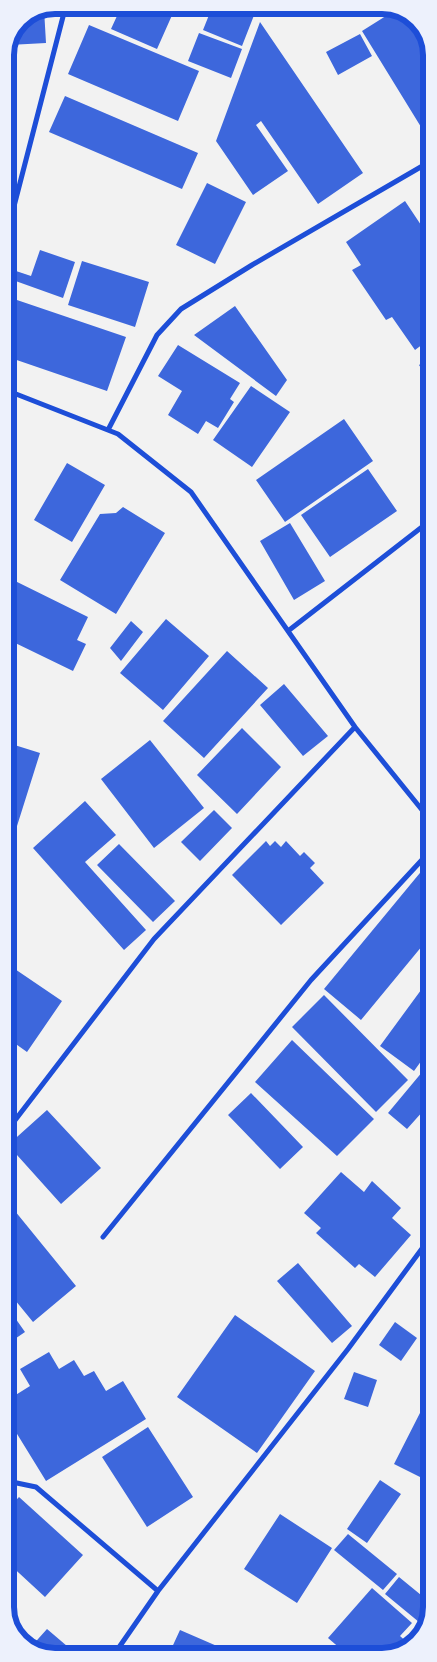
<svg xmlns="http://www.w3.org/2000/svg" width="437" height="1662" font-family="'Playfair Display',serif">
  <style>
    .building { fill: #3d67dc }
    .lines { fill: none; stroke-linecap: round; stroke-linejoin: round }
    .minor { stroke: #1d4ed8; stroke-width: 5 }
    .rim { fill: none; stroke: #1d4ed8; stroke-width: 6 }
  </style>
  <rect width="100%" height="100%" fill="#f2f2f2"/>
  <!-- building -->
  <path class="building" d="M87 5H118L113 16Z
    M122 5H155L173 13 157 49 111 29Z
    M213 5H258L242 46 203 30Z
    M44 9 46 43 9 45 20 19Z
    M397 9 415 18 431 45V139L429 140 362 31Z
    M260 22 363 173 318 204 261 121 256 125 288 171 253 195 216 141Z
    M89 25 199 71 178 121 68 74Z
    M199 33 242 49 231 78 188 61Z
    M360 34 372 56 338 75 326 52Z
    M65 96 198 153 182 189 49 132Z
    M207 183 246 202 215 264 176 245Z
    M405 201 431 240V338L415 350 392 317 386 320 352 270 361 265 346 242Z
    M40 250 75 262 63 298 10 279 13 270 31 276Z
    M82 261 149 282 135 327 68 305Z
    M14 299 126 337 107 391 5 356V324Z
    M235 306 287 380 276 396 194 335Z
    M178 345 240 383 230 399 234 402 218 428 206 421 198 434 168 415 182 391 158 376Z
    M431 357V384L419 365Z
    M251 386 290 412 252 467 213 440Z
    M344 419 373 461 285 522 256 480Z
    M67 463 105 485 72 542 34 520Z
    M368 469 397 511 330 557 301 515Z
    M123 507 165 533 116 614 60 580 100 514 116 513Z
    M290 523 325 581 294 600 260 541Z
    M5 576 88 617 77 640 86 644 73 671 5 638Z
    M166 619 209 656 163 710 120 673Z
    M131 621 143 632 121 661 110 648Z
    M227 651 268 688 204 758 163 721Z
    M284 684 328 736 303 756 260 705Z
    M242 728 281 767 237 814 197 775Z
    M150 740 204 808 154 848 101 779Z
    M5 742 40 753 6 861Z
    M85 801 116 835 85 862 146 930 124 950 33 848Z
    M214 810 232 828 200 861 181 842Z
    M266 841 270 846 275 841 281 847 286 841 300 856 304 852 315 863 310 868 324 883 281 925 232 875Z
    M119 844 175 901 153 922 97 865Z
    M429 862 432 864V934L361 1020 324 989Z
    M6 963 62 1001 27 1052 6 1037Z
    M432 975V1046L414 1071 380 1046Z
    M324 995 408 1080 376 1112 292 1027Z
    M292 1040 374 1119 337 1156 255 1082Z
    M423 1071 432 1078V1101L407 1129 388 1113Z
    M251 1093 303 1147 280 1169 228 1115Z
    M47 1110 101 1168 61 1204 8 1145Z
    M341 1172 364 1192 372 1181 401 1208 392 1218 411 1235 375 1277 359 1264 355 1268 316 1233 321 1228 304 1213Z
    M6 1200 76 1286 33 1322 6 1289Z
    M298 1263 352 1326 332 1343 277 1281Z
    M6 1305 25 1332 6 1345Z
    M235 1315 315 1371 257 1453 177 1397Z
    M395 1322 417 1338 401 1361 379 1345Z
    M49 1352 59 1369 74 1360 84 1376 94 1371 106 1391 123 1381 146 1419 46 1481 6 1416V1401L30 1386 20 1369Z
    M354 1372 377 1380 368 1407 344 1399Z
    M422 1409 432 1414V1474L428 1481 394 1464Z
    M148 1427 193 1497 147 1527 102 1457Z
    M380 1480 401 1494 367 1543 347 1529Z
    M19 1497 83 1555 45 1597 6 1561V1511Z
    M280 1514 332 1548 297 1603 244 1569Z
    M348 1534 397 1574 383 1590 334 1550Z
    M399 1577 432 1604 425 1627 385 1594Z
    M372 1588 412 1623 400 1636 410 1645 392 1656H349L328 1638Z
    M47 1629 74 1652 70 1657H48L30 1648Z
    M180 1630 240 1656H168Z"/>
  <g class="lines">
    <!-- minor -->
    <path class="minor" d="M5 241 66 5
      M5 392 16 394 118 434 191 492 355 727 431 821
      M108 430 157 335 181 309 252 265 431 161
      M288 631 431 520
      M6 1132 154 939 355 727
      M103 1237 311 980 432 849
      M6 1486 12 1482 36 1487 158 1591
      M113 1656 158 1591 348 1349 432 1235"/>
  </g>
  <!-- crop -->
  <path d="M0 0H437V1662H0ZM55 14H382A41 41 0 0 1 423 55V1607A41 41 0 0 1 382 1648H55A41 41 0 0 1 14 1607V55A41 41 0 0 1 55 14Z" fill="#edf1fc" fill-rule="evenodd"/>
  <path class="rim" d="M55 14H382A41 41 0 0 1 423 55V1607A41 41 0 0 1 382 1648H55A41 41 0 0 1 14 1607V55A41 41 0 0 1 55 14Z"/>
</svg>
